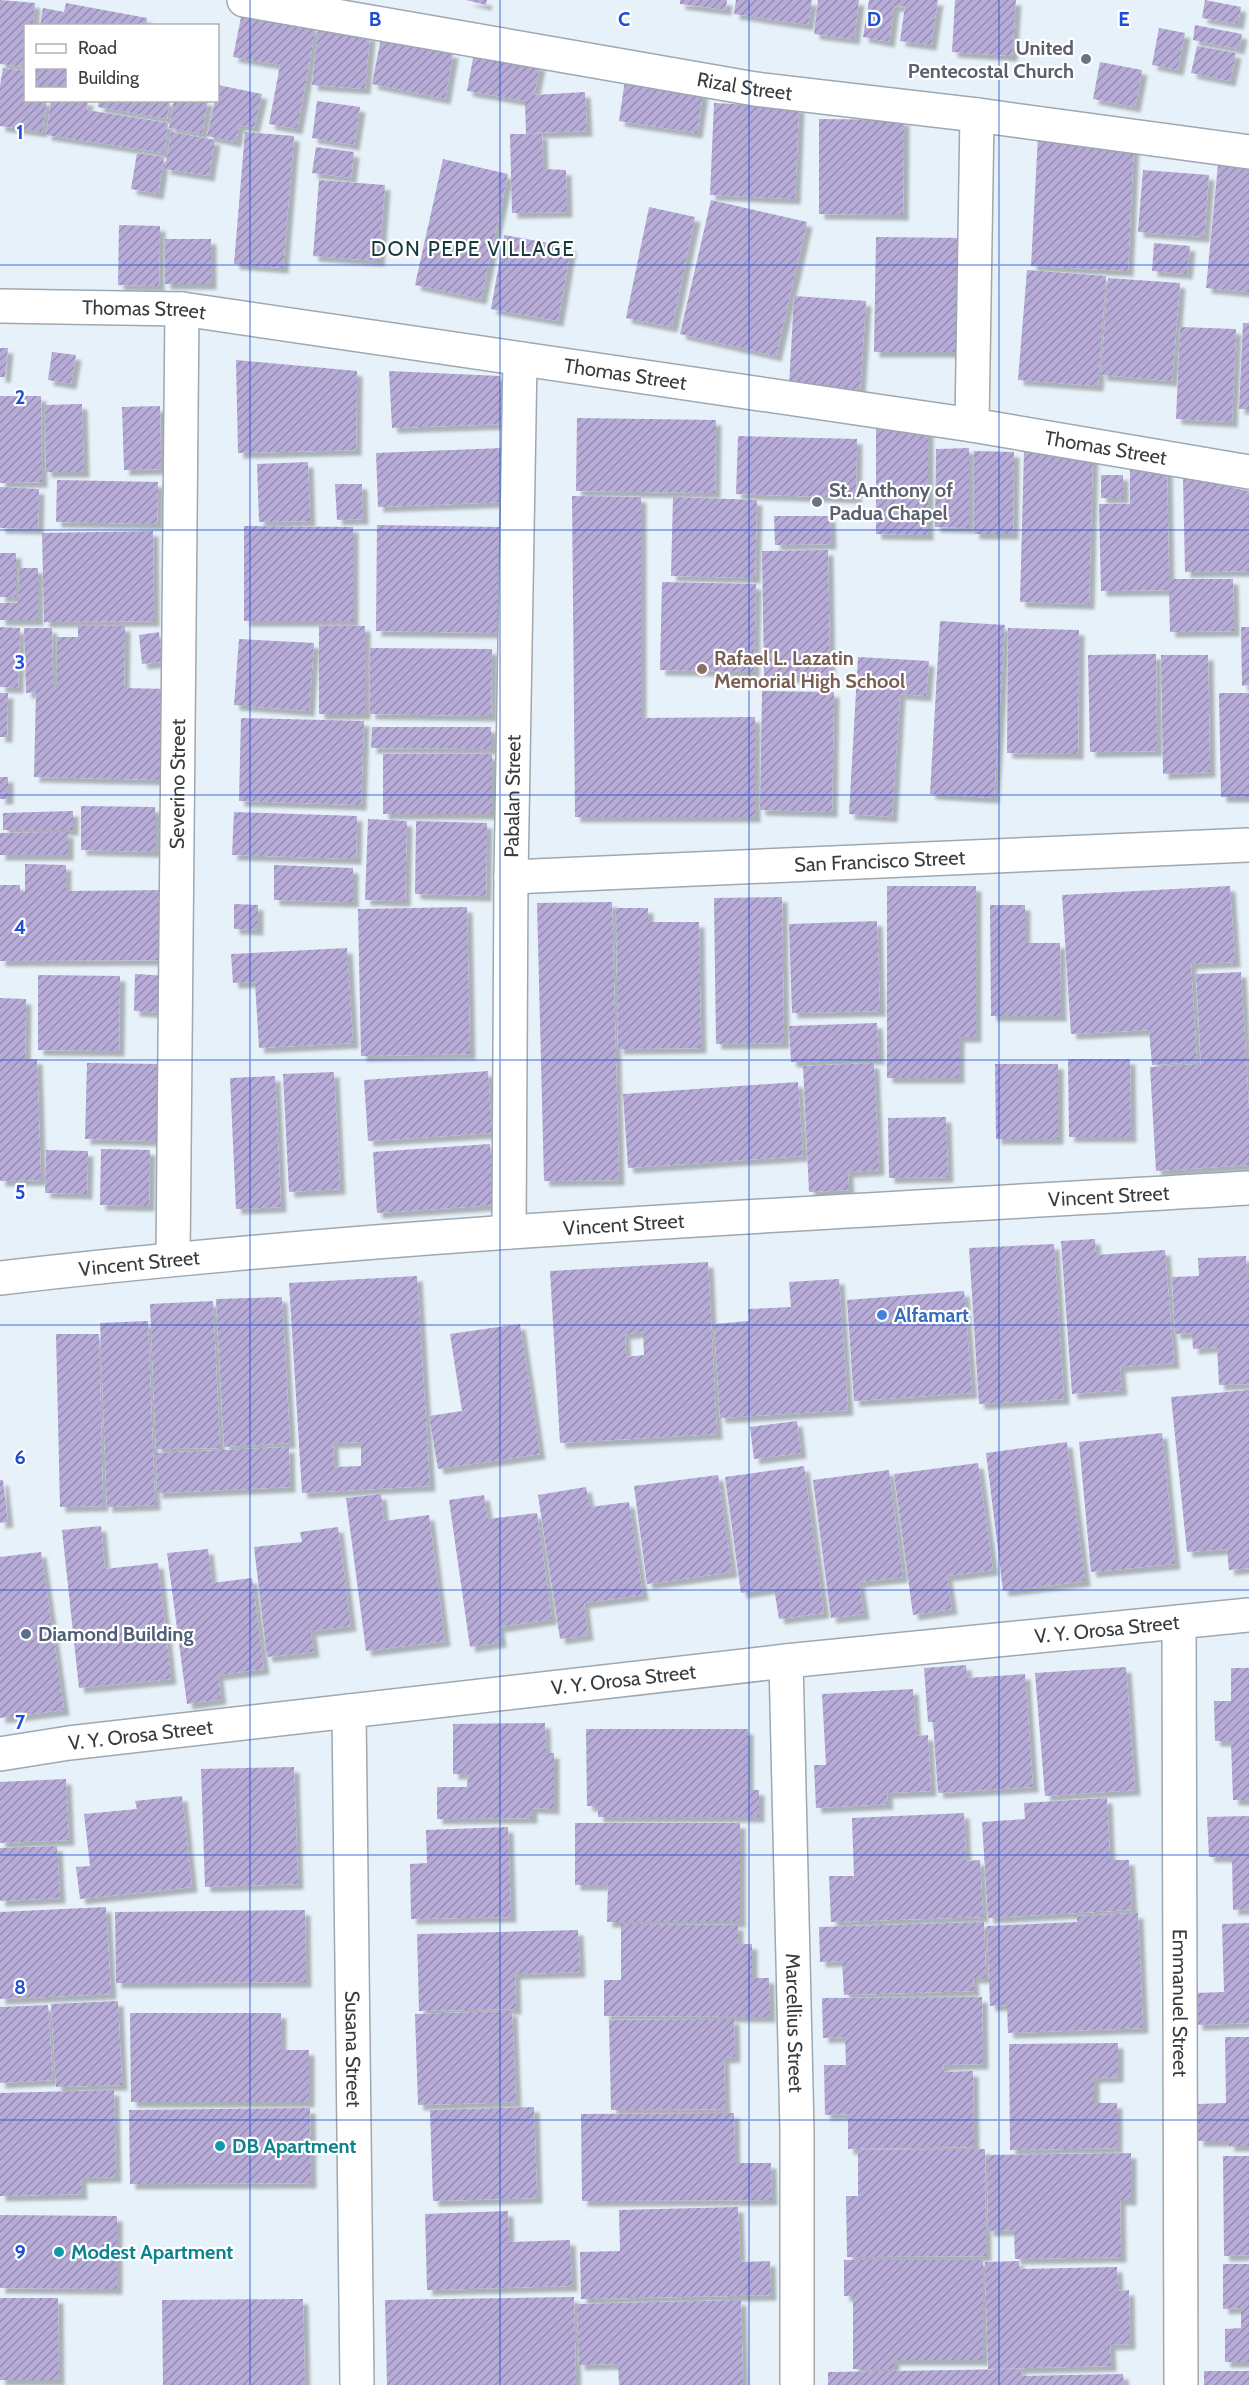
<svg xmlns="http://www.w3.org/2000/svg" width="1249" height="2385" font-family="Cabin,sans-serif">
  <style>
    .building { fill: url(#building-hatch); fill-rule: evenodd; filter: url(#shadow) }
    .lines { fill: none; stroke-linecap: round; stroke-linejoin: round }
    .minor-casing { stroke: #9ea8b0; stroke-width: 36 }
    .minor { stroke: #fff; stroke-width: 33 }
    .grid { fill: none; stroke: #1d4ed8; stroke-width: 1.5; stroke-opacity: 0.55 }
    .worship-dot { fill: #6b7280; stroke: #fff; stroke-width: 2 }
    .education-dot { fill: #8d6e63; stroke: #fff; stroke-width: 2 }
    .shop-dot { fill: #3f7fe0; stroke: #fff; stroke-width: 2 }
    .service-dot { fill: #5c6f8a; stroke: #fff; stroke-width: 2 }
    .culture-dot { fill: #0f9aa8; stroke: #fff; stroke-width: 2 }
    .labels { text-anchor: middle; dominant-baseline: central; stroke-width: 4.5; stroke-linejoin: round; paint-order: stroke }
    .worship-label { font-size: 20px; font-weight: bold; fill: #5b616d; stroke: #fff; text-anchor: end }
    .street-label { font-size: 20px; fill: #383c3f; stroke: #fff }
    .education-label { font-size: 20px; font-weight: bold; fill: #785e54; stroke: #fff; text-anchor: start }
    .shop-label { font-size: 20px; font-weight: bold; fill: #366cbe; stroke: #fff; text-anchor: start }
    .service-label { font-size: 20px; font-weight: bold; fill: #4e5e75; stroke: #fff; text-anchor: start }
    .culture-label { font-size: 20px; font-weight: bold; fill: #0d838f; stroke: #fff; text-anchor: start }
    .neighbourhood-label { font-size: 21px; letter-spacing: 1.5px; fill: #183a3f; stroke: #fff }
    .grid-label { font-size: 20px; text-anchor: middle; font-weight: bold; fill: #1d4ed8; stroke: #fff; stroke-width: 4.5; stroke-linejoin: round; paint-order: stroke }
  </style>
  <defs>
    <pattern id="building-hatch" width="6" height="6" patternUnits="userSpaceOnUse" patternTransform="scale(1.5)"><rect width="6" height="6" fill="#b7abd8"/><path d="M-1 1l2-2M0 6l6-6M5 7l2-2" fill="none" stroke="#968cb1"/></pattern>
    <filter id="shadow"><feDropShadow dx="5.5" dy="5.5" stdDeviation="1.5" flood-color="#0004"/></filter>
  </defs>
  <rect width="100%" height="100%" fill="#e7f1f9"/>
  <!-- building -->
  <path class="building" d="M0 0 35 3 33 26H26V67L0 64Z
    M466 0H487L486 5Z
    M680 0H727L726 10 680 4Z
    M736 0H812L808 25 734 14Z
    M818 0H859L854 39 814 34Z
    M869 0H938L931 45 900 41 905 6H894L889 42 863 37Z
    M955 0H1016L1012 56 952 52Z
    M1205 0 1241 7 1238 24 1202 18Z
    M66 3 147 18 146 26H40L43 8 64 12Z
    M242 12 316 27 297 129 269 124 280 65 233 57Z
    M1195 25 1242 34 1239 49 1193 40Z
    M1159 28 1185 33 1178 70 1152 65Z
    M318 30 370 35 365 89 312 85Z
    M381 38 453 53 445 99 372 84Z
    M1197 46 1236 53 1230 81 1191 73Z
    M474 53 540 65 534 95 585 92 587 131 529 133 542 134 543 169 566 170 567 212 512 213 510 134H526L525 101 467 91Z
    M1100 62 1142 70 1135 107 1093 99Z
    M3 68 26 71V100H47L42 132 0 126V86Z
    M625 80 703 92 697 133 619 121Z
    M218 85 262 94 254 128 239 125 236 142 207 136 215 100H218Z
    M51 100H88L87 110 168 123 164 153 46 135Z
    M99 100H170L167 119 98 107Z
    M174 100H208L202 134 169 128Z
    M317 101 360 107 354 145 312 138Z
    M714 103 799 107 795 199 710 195Z
    M819 119 904 120 903 215 819 214Z
    M171 132 215 140 209 176 165 169Z
    M245 132 294 136 283 268 234 264Z
    M1038 136 1134 141 1128 271 1031 266Z
    M316 147 354 152 351 178 312 173Z
    M137 153 164 157 158 194 131 189Z
    M1219 154 1249 157V292L1206 288Z
    M443 159 508 174 481 299 415 285Z
    M1143 170 1209 175 1204 237 1138 232Z
    M319 180 385 185 379 261 313 256Z
    M711 200 807 222 776 356 680 334Z
    M649 207 695 217 672 327 626 318Z
    M119 225 160 226 159 286 118 285Z
    M504 235 571 247 558 321 491 309Z
    M876 237 963 238 962 352H874Z
    M165 239H211V284H165Z
    M1154 243 1190 246 1187 274 1152 271Z
    M1027 270 1106 276 1098 386 1018 380Z
    M1108 278 1180 283 1172 381 1101 375Z
    M794 296 866 301 860 391 789 386Z
    M1243 323H1249V409H1239Z
    M1180 327 1236 329 1232 422 1176 419Z
    M0 348H8L5 377H0Z
    M52 352 76 355 71 384 48 380Z
    M236 360 357 371 356 450 238 453Z
    M389 371 500 376 504 424 392 428Z
    M0 396H41L42 482 0 483Z
    M82 404 84 472H46L45 405Z
    M160 406 161 469 124 470 122 407Z
    M577 418 716 420 715 493 576 491Z
    M876 424 928 425V535L876 534Z
    M738 436 857 439 856 498 736 494Z
    M503 448 505 502 378 507 376 453Z
    M969 448V528L935 527 936 449Z
    M1024 450 1093 451 1089 604 1020 602Z
    M974 451 1014 452 1013 534H974Z
    M308 462 310 521 259 522 257 464Z
    M1130 468H1167L1169 579H1233L1234 631 1170 632 1169 590 1101 591 1099 504H1130Z
    M1101 475H1123V498H1101Z
    M1183 477 1249 491V571L1185 572Z
    M57 480 158 482 157 524 56 522Z
    M335 484H362L363 519 337 520Z
    M0 487 39 489 38 529 0 528Z
    M572 496 641 497V718L755 717V817H575Z
    M673 497 757 500 755 578 671 576Z
    M774 516H830L831 544 775 545Z
    M377 525 501 527V633L376 631Z
    M244 526 353 527V621H244Z
    M153 531 154 621 44 622 42 533Z
    M828 550 830 677 764 678 762 551Z
    M0 553H16V597H0Z
    M19 568H38V620H0V603H18Z
    M662 582 756 584 754 672 660 670Z
    M940 621 1005 625 994 798 930 794Z
    M78 626H125L124 688 170 689 169 780 34 777 36 692 26 693 24 628H52L53 686H57V637H78Z
    M319 626H365V714H319Z
    M0 627 20 628 18 688 0 687Z
    M1241 627H1249V685L1242 686Z
    M1008 628 1079 630 1078 754 1007 753Z
    M159 632 162 662 142 664 139 635Z
    M239 639 314 643 309 711 234 705Z
    M370 648 492 649 491 716 370 714Z
    M1156 654 1157 751 1090 752 1088 655Z
    M1161 655H1208L1210 772 1163 774Z
    M858 657 929 661 926 696 900 694 892 817 849 814Z
    M762 691 834 692 832 812 760 810Z
    M0 693H8L7 737H0Z
    M1219 693H1249V797H1221Z
    M241 718 364 721 361 805 239 801Z
    M372 727H491V749L371 748Z
    M383 754H492V814H383Z
    M0 777H8V799H0Z
    M81 806 155 807V852L81 850Z
    M73 811V830H3V813Z
    M234 812 357 816 356 859 232 855Z
    M368 819 407 821 405 901 365 900Z
    M416 821 487 823 486 896 415 894Z
    M68 832V855H0V833Z
    M25 864 66 865V891L166 890 168 960 0 961V885H20V892H25Z
    M274 865 353 868V902L274 900Z
    M887 886H976V1037H959V1078H887Z
    M1230 886 1235 962 1191 964 1197 1062 1152 1065 1149 1030 1071 1034 1062 895Z
    M782 897 784 1043 716 1044 714 898Z
    M612 902 619 1180 544 1181 537 903Z
    M234 904 258 905V930L234 929Z
    M990 905H1025V943H1060L1061 1016H991Z
    M467 907 470 1054 361 1056 358 909Z
    M616 908H648V922H699L701 1048 618 1049Z
    M877 921 880 1011 792 1013 789 924Z
    M347 948 353 1043 259 1048 255 982 233 983 231 954Z
    M1241 972 1249 1110V1165L1156 1171 1150 1067 1201 1064 1196 974Z
    M135 974 168 976 166 1013 134 1011Z
    M38 975 120 976 119 1051 38 1050Z
    M0 998 26 999 25 1059H37L41 1180 0 1181Z
    M877 1023 879 1059 791 1062 789 1026Z
    M1068 1059H1130L1131 1137H1069Z
    M87 1063 161 1064 160 1141 85 1139Z
    M874 1063 879 1170 848 1172 849 1190 809 1192 803 1066Z
    M995 1064H1058V1139H996Z
    M488 1071 492 1133 368 1141 364 1080Z
    M334 1072 340 1189 289 1192 283 1074Z
    M275 1076 281 1207 236 1209 230 1078Z
    M798 1082 803 1156 628 1168 623 1094Z
    M946 1117 948 1177 889 1178 888 1118Z
    M490 1144 495 1205 377 1213 373 1152Z
    M101 1149 150 1150 149 1206 100 1205Z
    M46 1150 88 1151 87 1194 45 1193Z
    M1095 1239 1096 1255 1165 1250 1174 1363 1120 1367 1122 1390 1072 1394 1061 1241Z
    M1054 1244 1064 1399 979 1404 969 1248Z
    M1246 1256 1247 1277H1249V1384L1219 1385 1217 1347 1193 1349 1192 1333 1175 1334 1172 1277 1199 1276 1198 1258Z
    M708 1262 717 1434 560 1443 550 1271ZM643 1332 644 1355 626 1357 625 1334Z
    M417 1276 430 1486 302 1493 289 1283ZM361 1442V1466L334 1467 333 1443Z
    M839 1279 848 1410 720 1418 714 1324 749 1321 748 1309 791 1307 789 1282Z
    M964 1291 972 1393 854 1401 847 1300Z
    M282 1297 290 1443 224 1447 216 1299Z
    M213 1301 220 1448 156 1449 150 1304Z
    M148 1321 155 1505 107 1507 100 1323Z
    M520 1324 540 1454 438 1469 429 1416 462 1411 450 1334Z
    M56 1334H99L103 1506 60 1507Z
    M1249 1390V1568L1229 1570 1227 1549 1187 1552 1171 1397Z
    M797 1421 801 1453 754 1459 750 1427Z
    M1162 1433 1175 1564 1091 1572 1079 1442Z
    M1067 1442 1085 1581 1003 1591 986 1453Z
    M289 1447 290 1487 157 1493 156 1453Z
    M978 1463 993 1570 947 1576 952 1609 913 1615 894 1474Z
    M804 1466 824 1613 779 1619 774 1588 741 1593 725 1477Z
    M889 1470 903 1577 859 1582 864 1614 831 1618 813 1480Z
    M718 1475 732 1572 647 1584 634 1486Z
    M0 1480H3L8 1522 0 1523Z
    M586 1487 590 1507 629 1502 643 1595 584 1603 588 1635 560 1639 538 1495Z
    M381 1494 384 1521 429 1515 445 1641 366 1651 346 1498Z
    M484 1495 488 1519 537 1513 552 1619 499 1627 501 1642 470 1647 449 1500Z
    M101 1526 105 1569 158 1563 171 1679 79 1688 62 1530Z
    M338 1527 351 1626 311 1631 314 1652 267 1657 254 1547 302 1542 300 1532Z
    M208 1549 212 1583 252 1578 264 1669 218 1675 221 1699 187 1704 167 1553Z
    M41 1552 64 1710 0 1718V1557Z
    M966 1665 967 1678 1025 1674 1033 1787 938 1793 933 1722H928L924 1668Z
    M1126 1667 1135 1790 1045 1796 1035 1673Z
    M1231 1668H1249V1800H1233L1231 1741H1215L1214 1701H1231Z
    M913 1689 916 1736 928 1735 931 1791 887 1793 888 1804 816 1808 814 1765H826L822 1694Z
    M545 1723 546 1753H554V1809L532 1808V1818L437 1819V1787H467L468 1774H453V1724Z
    M586 1729H748V1790H759V1817H598V1806H587Z
    M294 1767 298 1884 205 1887 201 1769Z
    M66 1779 69 1840 0 1843V1782Z
    M182 1796 192 1887 80 1899 76 1867 90 1866 84 1814 137 1809 135 1801Z
    M1107 1798 1110 1860H1129L1132 1910 988 1918 982 1822 1025 1819 1024 1803Z
    M964 1813 966 1861 980 1860 983 1917 831 1922 829 1876H854L852 1818Z
    M1249 1816V1909L1233 1910 1232 1857H1209L1207 1817Z
    M575 1823H740V1922H607L608 1885H575Z
    M508 1827 511 1917 411 1919 410 1864 427 1863 426 1830Z
    M57 1846 60 1898 0 1901V1848Z
    M106 1907 111 1994 0 1999V1912Z
    M305 1910 306 1982 116 1983 115 1912Z
    M1138 1913 1143 2028 1008 2033 1007 2005 990 2006 987 1926 1077 1922V1916Z
    M984 1922 986 1978H973L974 1991 844 1995 842 1961 820 1962 819 1927Z
    M1249 1923V2023L1197 2025 1196 1993 1224 1992 1222 1924Z
    M621 1924 738 1925V1944H752V1978H769L770 2017 604 2016V1980H621Z
    M578 1930 580 1972 515 1974 516 2009 419 2011 417 1934Z
    M982 1997 983 2064 943 2065 944 2072 973 2071 974 2147 848 2149V2114L825 2115 824 2065H846L845 2037 823 2038 822 1998Z
    M118 2001 122 2085 56 2087 51 2004Z
    M48 2005 53 2080 0 2083V2007Z
    M512 2011 516 2102 418 2105 415 2014Z
    M130 2013H281V2050H309V2102H131Z
    M734 2019 735 2057 724 2058 725 2109 611 2110 609 2020Z
    M1225 2037H1249V2146H1229V2141H1198V2104L1226 2103Z
    M1118 2043V2077L1094 2078V2103H1117V2148L1010 2150 1009 2044Z
    M114 2090 116 2177 81 2178 82 2194 0 2196V2093Z
    M534 2107 537 2198 433 2201 430 2110Z
    M310 2108 311 2183 130 2184 129 2110Z
    M734 2113 735 2163H771L772 2200 582 2201 581 2114Z
    M985 2149 986 2256 847 2257 846 2196H858V2150Z
    M1131 2153V2200H1120L1121 2257 1015 2259 1014 2230 988 2231 987 2155Z
    M1223 2156H1249V2255L1224 2256Z
    M738 2207 740 2262 770 2261 771 2295 581 2299 580 2252 620 2251 619 2210Z
    M508 2211 509 2242 570 2240 572 2286 427 2290 425 2214Z
    M0 2215 117 2216V2289L0 2288Z
    M844 2260H983V2360H894V2369H853V2296H844Z
    M1019 2261V2269L1117 2267 1118 2291 1129 2290 1130 2344 1110 2345 1111 2366 988 2369 985 2262Z
    M1223 2264H1249V2362H1225V2329L1241 2328V2308L1223 2309Z
    M574 2297 576 2385H387L385 2300Z
    M0 2298H58L59 2380H0Z
    M303 2299 305 2385H163L162 2300Z
    M741 2300 743 2385H619L618 2364 579 2365 577 2304Z
    M1021 2369V2376L1123 2374 1124 2385H828V2372Z
    M1204 2371H1249V2385H1204Z"/>
  <g class="lines">
    <!-- minor casing -->
    <g class="minor-casing">
      <g id="minor">
        <path id="s1" d="M244 0 755 89 977 115 1249 152"/>
        <path id="s2" d="M0 306 182 309 972 425 1249 472"/>
        <path d="M972 425 977 115"/>
        <path id="s3" d="M511 877 1249 845"/>
        <path id="s4" d="M509 1232 511 877 520 359"/>
        <path id="s5" d="M173 1258 182 309"/>
        <path id="s6" d="M0 1278C415 1230 832 1213 1249 1188"/>
        <path id="s7" d="M1179 1622 1181 2385"/>
        <path id="s8" d="M786 1661 797 2131V2385"/>
        <path id="s9" d="M349 1711 357 2385"/>
        <path id="s10" d="M0 1754 69 1743 786 1661 1249 1615"/>
      </g>
    </g>
    <!-- minor -->
    <use href="#minor" class="minor"/>
  </g>
  <!-- grid -->
  <path class="grid" d="M250 0V2385M500 0V2385M749 0V2385M999 0V2385M0 265H1249M0 530H1249M0 795H1249M0 1060H1249M0 1325H1249M0 1590H1249M0 1855H1249M0 2120H1249"/>
  <!-- markers -->
  <g class="worship-dot">
    <circle cx="1086" cy="59" r="6"/>
    <circle cx="817" cy="502" r="6"/>
  </g>
  <circle class="education-dot" cx="702" cy="669" r="6"/>
  <circle class="shop-dot" cx="882" cy="1315" r="6"/>
  <circle class="service-dot" cx="26" cy="1634" r="6"/>
  <g class="culture-dot">
    <circle cx="220" cy="2146" r="6"/>
    <circle cx="59" cy="2252" r="6"/>
  </g>
  <g class="labels">
    <!-- worship labels -->
    <g class="worship-label">
      <text x="1074" y="48">United<tspan x="1074" dy="23">Pentecostal Church</tspan></text>
      <text x="829" y="490" text-anchor="start">St. Anthony of<tspan x="829" dy="23">Padua Chapel</tspan></text>
    </g>
    <!-- street labels -->
    <g class="street-label">
      <text stroke="none"><textPath href="#s1" startOffset="508">Rizal Street</textPath></text>
      <text stroke="none"><textPath href="#s2" startOffset="144">Thomas Street</textPath></text>
      <text stroke="none"><textPath href="#s2" startOffset="630">Thomas Street</textPath></text>
      <text stroke="none"><textPath href="#s2" startOffset="1116">Thomas Street</textPath></text>
      <text stroke="none"><textPath href="#s5" startOffset="474">Severino Street</textPath></text>
      <text stroke="none"><textPath href="#s4" startOffset="436">Pabalan Street</textPath></text>
      <text stroke="none"><textPath href="#s3" startOffset="369">San Francisco Street</textPath></text>
      <text stroke="none"><textPath href="#s6" startOffset="1112">Vincent Street</textPath></text>
      <text stroke="none"><textPath href="#s6" startOffset="626">Vincent Street</textPath></text>
      <text stroke="none"><textPath href="#s6" startOffset="140">Vincent Street</textPath></text>
      <text stroke="none"><textPath href="#s10" startOffset="1114">V. Y. Orosa Street</textPath></text>
      <text stroke="none"><textPath href="#s10" startOffset="628">V. Y. Orosa Street</textPath></text>
      <text stroke="none"><textPath href="#s10" startOffset="142">V. Y. Orosa Street</textPath></text>
      <text stroke="none"><textPath href="#s7" startOffset="381">Emmanuel Street</textPath></text>
      <text stroke="none"><textPath href="#s8" startOffset="362">Marcellius Street</textPath></text>
      <text stroke="none"><textPath href="#s9" startOffset="338">Susana Street</textPath></text>
    </g>
    <!-- education labels -->
    <g class="education-label">
      <text x="714" y="658">Rafael L. Lazatin<tspan x="714" dy="23">Memorial High School</tspan></text>
    </g>
    <!-- shop labels -->
    <g class="shop-label">
      <text x="894" y="1315">Alfamart</text>
    </g>
    <!-- service labels -->
    <g class="service-label">
      <text x="38" y="1634">Diamond Building</text>
    </g>
    <!-- culture labels -->
    <g class="culture-label">
      <text x="232" y="2146">DB Apartment</text>
      <text x="71" y="2252">Modest Apartment</text>
    </g>
    <!-- neighbourhood labels -->
    <g class="neighbourhood-label">
      <text x="473" y="248">DON PEPE VILLAGE</text>
    </g>
  </g>
  <g class="grid-label">
    <text x="375" y="26">B</text>
    <text x="624" y="26">C</text>
    <text x="874" y="26">D</text>
    <text x="1124" y="26">E</text>
    <text x="20" y="139">1</text>
    <text x="20" y="404">2</text>
    <text x="20" y="669">3</text>
    <text x="20" y="934">4</text>
    <text x="20" y="1199">5</text>
    <text x="20" y="1464">6</text>
    <text x="20" y="1729">7</text>
    <text x="20" y="1994">8</text>
    <text x="20" y="2259">9</text>
  </g>
  <!-- legend -->
  <rect x="24" y="24" width="195" height="78" fill="#ffffff" stroke="#afb1b2" stroke-width="1.5"/>
  <rect x="36" y="44" width="30" height="9" fill="#ffffff" stroke="#afb1b2" stroke-width="1.5"/>
  <text x="78" y="54" font-size="18" fill="#383c3f">Road</text>
  <rect x="36" y="69" width="30" height="18" fill="url(#building-hatch)" stroke="#afb1b2" stroke-width="1.5"/>
  <text x="78" y="84" font-size="18" fill="#383c3f">Building</text>
</svg>
